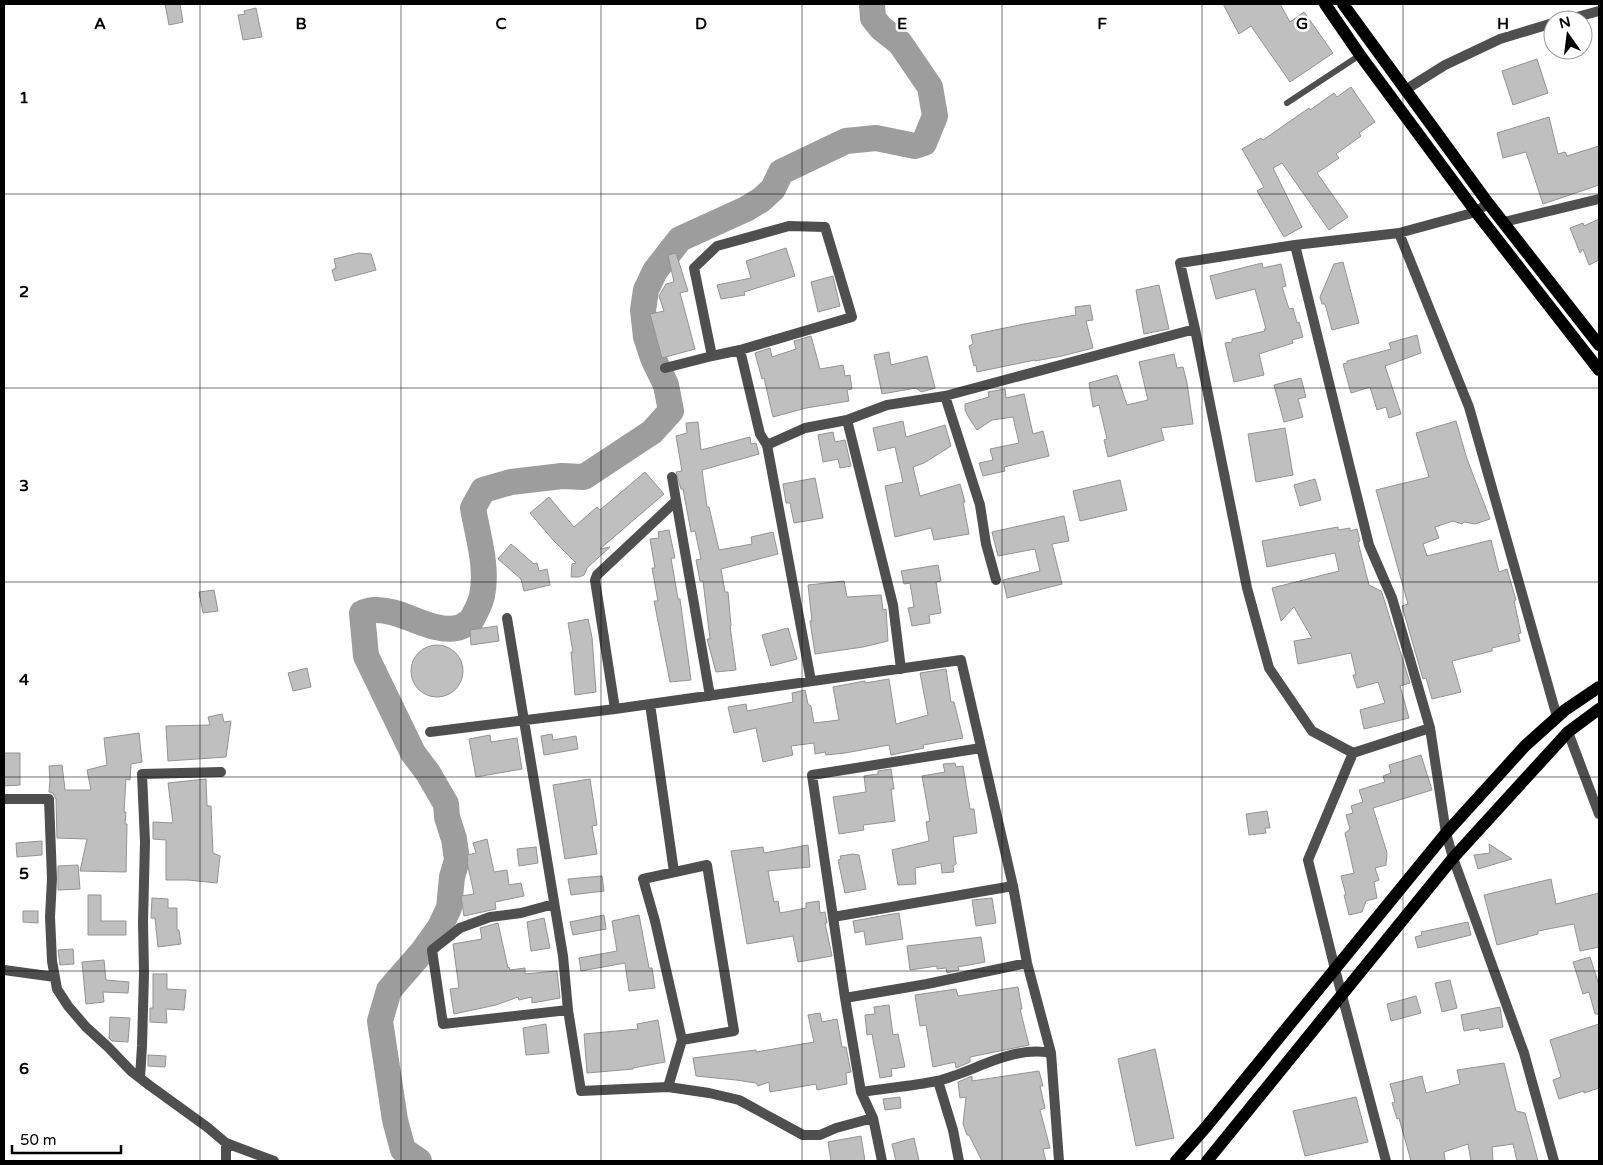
<svg xmlns="http://www.w3.org/2000/svg" width="1603" height="1165" font-family="'Varela Round',sans-serif">
  <style>
    .lines { fill: none; stroke-linecap: round; stroke-linejoin: round }
    .river { stroke: #9d9d9d; stroke-width: 26 }
    .building { fill: #bfbfbf; stroke: #939393 }
    .service { stroke: #4f4f4f; stroke-width: 6 }
    .minor { stroke: #4f4f4f; stroke-width: 10 }
    .primary { stroke: #000; stroke-width: 12 }
    .grid { fill: none; stroke: #000; stroke-width: 1; stroke-opacity: 0.55 }
    .grid-label { font-size: 16px; text-anchor: middle; font-weight: bold; fill: #000; stroke: #fff; stroke-width: 5; stroke-linejoin: round; paint-order: stroke }
  </style>
  <rect width="100%" height="100%" fill="#fff"/>
  <g class="lines">
    <!-- river -->
    <path class="river" d="M419 1161 403 1150 395 1120 380 1021 389 990 423 951 440 927 449 908 452 877 457 860 454 839 447 817 446 804 428 773 413 753 366 656 362 613C365 612 370 610 373 610 401 608 429 633 457 628 462 627 467 623 471 621 475 613 480 605 482 596 488 567 478 537 473 508L483 490 511 482 562 476 584 477 652 432 671 411 666 385 653 358 646 337 643 310 646 290 655 271 680 239 746 209 761 200 773 189 781 172 846 141 876 138 915 146 924 143 935 116 930 87 900 43 881 28 873 18 872 4"/>
  </g>
  <!-- building -->
  <path class="building" d="M165 4H180L183 22 169 25Z
    M1223 4H1280L1290 22 1304 12 1333 53 1290 82 1251 26 1239 34Z
    M256 8 262 37 243 40 238 15 245 14 244 11Z
    M1537 59 1548 93 1513 105 1502 71Z
    M1351 87 1375 122 1359 133 1361 136 1336 154 1339 158 1317 173 1348 217 1329 230 1282 163 1273 168 1302 227 1284 237 1257 191 1264 187 1242 149 1261 138 1263 140 1309 108 1310 110 1334 93 1337 97Z
    M1549 117 1558 154 1565 152 1567 156 1599 146V185L1543 204 1526 152 1503 158 1497 133Z
    M1599 219V260L1589 265 1583 249 1580 253 1570 228 1583 223 1584 226Z
    M786 248 795 276 744 292 745 295 721 299 717 285 751 278 746 261Z
    M359 253 371 254 376 270 335 281 332 270 336 268 334 259Z
    M676 253 688 291 680 293 695 349 662 358 650 314 664 311 659 296 666 284 674 282 668 255Z
    M1343 262 1359 323 1332 330 1325 304H1322L1320 297 1334 264Z
    M1262 263 1263 268 1281 264 1286 286 1282 287 1289 309 1293 308 1297 323 1299 322 1303 337 1292 340 1293 343 1259 354 1264 375 1234 382 1225 343 1232 342V339L1265 331 1264 329H1266L1255 289 1216 299 1210 276Z
    M833 276 840 306 818 312 811 282Z
    M1159 285 1169 329 1144 334 1136 290Z
    M1090 305 1093 320 1086 321 1093 348 1062 356 1035 361V360L977 372 976 365 974 366 969 346 973 344 971 335 1024 324 1076 315 1075 307Z
    M1417 335 1421 353 1385 366 1401 414 1389 418 1386 407 1377 410 1370 387 1351 393 1343 364 1347 363V361L1391 349 1389 343Z
    M811 336 820 369 843 365 845 376 850 375 852 389 847 390 849 401 806 408 773 417 764 378 762 379 755 353 770 348 772 357 796 349 794 341Z
    M889 352 891 365 927 356 935 388 921 392 916 388 882 394 874 355Z
    M1174 354 1177 368 1183 367 1187 383 1193 424 1161 428 1164 440 1108 457 1104 440 1107 439 1099 405 1093 407 1089 383 1117 375 1127 405 1148 400 1139 362Z
    M1301 378 1306 397 1298 399 1303 417 1284 422 1274 385Z
    M1005 389 1006 398 1024 394 1033 434 1043 431 1049 456 1004 467 1005 471 983 476 979 463 993 460 990 449 1019 443 1013 417 992 420 977 430 969 418 965 410V404L989 397 988 392Z
    M903 421 906 437 945 425 951 446 924 463 913 467 920 496 960 484 965 502H963L969 534 934 540 931 528 895 537 885 486 903 482 895 447 878 451 873 428Z
    M1456 421 1467 459 1490 519 1475 524 1464 522 1462 524 1453 521 1435 527 1439 538 1423 544 1427 556 1491 540 1499 572 1507 569 1516 600 1514 601 1521 633 1518 634 1520 641 1492 648V651L1452 661 1461 692 1432 699 1426 678 1423 679 1402 606 1408 604 1376 490 1429 477 1416 433Z
    M698 422 701 450 750 437 751 444 756 443 759 454 702 470 707 507H709L719 550 752 544 751 537 773 532 778 554 721 569 725 592H728L731 626H730L736 670 716 672 707 639H710L703 581H700L696 560 701 559 695 531 691 532 683 489H681L676 472 682 471 676 436 687 433 686 423Z
    M1285 428 1293 475 1256 482 1248 434Z
    M833 432 835 442 845 440 851 466 840 468 838 459 823 462 818 435Z
    M645 472 664 494 600 549 610 547 587 568 584 575 579 577H571L572 564 576 563 553 540 530 513 549 497 574 527 597 507 600 510Z
    M815 478 823 518 794 523 790 503H786L783 484Z
    M1315 479 1321 500 1300 506 1294 485Z
    M1120 480 1127 510 1080 521 1073 491Z
    M1064 516 1069 541 1052 544 1062 584 1007 598 1003 580 1040 571 1035 549 998 556 992 532Z
    M1338 527V530L1350 528V531L1357 529 1360 541 1358 542 1369 585 1381 591 1382 593 1410 683 1400 686 1409 718 1364 729 1360 710 1385 703 1378 682 1357 688 1353 675H1356L1351 653 1298 664 1294 641 1312 638 1294 607 1281 621 1272 588 1339 571 1335 553 1267 567 1262 541Z
    M669 530 675 558H671L678 599H680L691 680 670 682 654 601H658L652 568H655L650 539 659 538 658 532Z
    M511 544 534 564 537 563 539 571 547 569 550 585 524 591 521 579 498 559Z
    M938 565 941 581 936 582 941 613 929 615 930 623 912 626 908 608 914 607 910 583 904 584 901 571Z
    M844 581 847 597 881 595 883 610 886 609 888 641 863 647 815 654 810 621H812L808 585Z
    M214 590 218 611 203 613 199 592Z
    M588 619 592 637 596 692 575 695 571 652H573L568 623Z
    M497 626 499 641 471 645 470 630Z
    M788 628 797 659 771 666 762 635Z
    M411 671a26 26 0 1 1 52 0a26 26 0 1 1-52 0Z
    M307 668 311 687 293 691 288 673Z
    M946 669 951 702H954L963 738 923 745 924 748 891 755 889 745 845 753 826 755 825 752 815 754 814 743 791 746 793 755 763 762 756 728 734 733 728 707 746 704 747 711 793 702 792 693 805 690 808 704 811 706 814 723 839 720 833 687 865 681V683L889 679 896 724 928 715 920 673Z
    M222 714 224 722 231 721 226 757 168 761 166 726 210 725 208 717Z
    M139 733 142 762 131 764 130 780 126 779 124 812H126L125 824H127L126 872 80 871 87 839 57 838 56 799 53 793 49 792 50 780 49 766 62 765 65 790H91L87 770 107 765 104 738Z
    M552 734 553 740 576 736 578 749 544 755 541 736Z
    M490 735 491 742 517 738 522 769 476 777 469 739Z
    M4 753H20V785L4 786Z
    M1421 755 1432 790 1373 808 1387 853 1386 865 1375 868 1379 880 1374 882 1377 898 1366 901 1362 912 1349 915 1344 895H1346L1341 876 1354 873 1345 833 1350 829 1346 815 1353 813 1351 806 1363 802 1359 790 1385 782 1383 776 1391 773 1389 765Z
    M955 763 956 767 963 766 970 809H974L977 833 953 837 956 864 953 866 954 872 942 873 941 863 915 868 916 884 898 885 892 850 929 841 926 822 930 821 922 776 945 772 943 764Z
    M891 769 894 789H891L895 821 863 825 864 830 839 834 833 797 866 792 864 776 878 774V771Z
    M206 779 207 806H211L213 853 220 856 217 883 188 880H166V840L153 839V822L173 823 168 783Z
    M590 779 597 825 592 826 597 854 565 859 553 785Z
    M1267 811 1270 828H1265L1266 833 1249 835 1246 814Z
    M487 839 494 872 507 870 509 885 521 883 524 896 495 902 496 909 464 916 461 896 474 894 467 862 468 861 467 855 476 853 473 843Z
    M42 841V855L17 857 16 843Z
    M1489 844 1512 859 1478 869 1474 855 1490 853Z
    M808 845 810 867 768 871 774 902 778 901 780 913 806 908V903L819 901 820 913 825 912 827 923H825L832 956 798 962 793 936 747 944 731 851 763 847 764 853Z
    M536 847 538 863 519 866 517 849Z
    M853 854 859 855 866 889 845 893 838 860 841 859 840 856Z
    M78 865 80 889 58 890V866Z
    M602 876 604 891 571 895 568 879Z
    M1551 879 1556 904 1599 893V947L1580 951 1574 924 1538 931V934L1497 945 1484 895Z
    M88 895H101V921H126V935H88Z
    M152 898 168 899V908H177V930H179L181 944 158 947 155 918H151Z
    M992 898 996 923 976 926 972 900Z
    M23 911H38V923L23 922Z
    M899 913 903 939 866 945 864 931 855 933 853 921Z
    M604 915 606 929 573 935 570 922Z
    M639 915 649 968H652L655 988 629 991 625 963 581 971 579 958 617 951 612 921Z
    M544 918 550 948 531 951 527 922Z
    M1468 922 1471 935 1418 948 1415 937 1422 935 1421 932Z
    M498 923 508 968 509 967 510 970 525 968V974L557 971 560 998 532 1003V997L519 1000 518 997 496 1005 454 1014 450 989 459 988 453 944 482 939 480 928Z
    M981 937 985 962 958 967 959 970 947 973 946 968 937 969V966L910 970 907 946Z
    M73 949 74 964 60 965 58 950Z
    M1590 957 1599 985V1014H1595L1589 992 1583 994 1573 962Z
    M104 960 106 980 129 982 128 993 103 992 104 1002 86 1004 82 962Z
    M153 974H167V989L186 990 184 1010 166 1009 167 1023 150 1022V1008H153Z
    M1450 980 1457 1008 1442 1012 1435 983Z
    M1018 987 1022 1009H1020L1029 1045 970 1057V1062L956 1068 955 1062 933 1067 926 1025 920 1026 915 995 956 989 958 996Z
    M1416 996 1421 1013 1391 1021 1387 1004Z
    M889 1005 893 1035 898 1034 905 1067 891 1069 892 1076 880 1078 872 1034 867 1035 865 1015 875 1014 874 1007Z
    M1500 1007 1503 1027 1480 1031 1479 1028 1464 1031 1461 1015Z
    M820 1013 822 1022 837 1019 842 1047H846L851 1072 846 1073 847 1084 817 1090 816 1084 770 1092 769 1082 758 1086 756 1083 736 1080 696 1076 693 1058 756 1050V1052L814 1042 808 1015Z
    M110 1017 130 1018 128 1042 112 1041 109 1038Z
    M658 1020 665 1062 633 1068V1069L587 1073 584 1034 638 1029 637 1024Z
    M546 1024 549 1053 526 1055 523 1028Z
    M1599 1024V1088L1584 1093V1091L1559 1099 1553 1080 1561 1077 1550 1040Z
    M1155 1049 1174 1138 1136 1146 1118 1059Z
    M148 1055 166 1056 165 1067 148 1066Z
    M1504 1063 1516 1111 1525 1113 1538 1161H1517L1513 1144 1492 1147 1493 1161H1471L1468 1144 1444 1152 1445 1161H1411L1399 1118 1397 1119 1392 1103 1395 1102 1390 1084 1422 1076 1426 1093 1460 1084 1457 1070Z
    M1039 1071 1043 1086H1040L1045 1108 1040 1110 1050 1148 1043 1149 1046 1161H982L969 1135H967L963 1124 966 1097 960 1098 958 1082 972 1076V1081Z
    M900 1097 901 1108 885 1110 883 1099Z
    M1356 1097 1368 1142 1305 1156 1293 1111Z
    M861 1136 865 1161H831L828 1142Z
    M914 1138 919 1161H896L892 1144Z"/>
  <g class="lines">
    <!-- service -->
    <path class="service" d="M1287 103 1360 55"/>
    <!-- minor -->
    <path class="minor" d="M1566 20 1599 11
      M1405 90 1445 65 1500 39 1553 23
      M1488 203 1476 212 1399 233 1295 245 1369 545 1392 598 1430 728 1446 833 1453 858 1524 1053 1554 1161
      M1504 222 1599 199
      M1399 233 1469 407 1557 717
      M1295 245 1180 263 1195 329 1247 588 1269 668 1312 731 1353 753
      M740 350 712 356 694 268 717 246 789 226 825 227 852 317 740 350 760 434 767 445 811 681
      M665 368 712 356
      M945 396 980 505 986 544 996 580
      M767 445 805 428 847 420
      M672 477 710 696
      M507 618 563 956 568 1010 443 1024 432 950 460 928 490 917 521 913 554 904
      M901 669 893 605 847 420 887 405 945 396 1195 329
      M650 704 674 872
      M615 709 595 580 597 575 676 501
      M430 732 615 709 961 660 1013 886 1027 963 1051 1053 1059 1161
      M1568 732 1599 814
      M4 799H49L52 879 50 917 52 961 57 989 68 1006 86 1027 108 1047 131 1071 149 1085 207 1127 226 1143 274 1161
      M833 917 1013 886
      M4 970 55 977
      M845 998 927 984 1027 963
      M568 1010 581 1091 668 1087
      M682 1040 734 1031 707 865 643 879 655 921 682 1040 668 1087 709 1093 739 1100 803 1135H820L836 1128 873 1118 882 1161
      M140 1078 142 1046 144 973 143 922 145 842 142 774 221 772
      M938 1081 953 1130 959 1161
      M861 1092C887 1088 913 1086 937 1081 974 1072 1012 1045 1051 1053
      M873 1118 861 1092 845 998 812 775 981 748
      M226 1161V1143
      M1386 1161 1335 969 1308 860 1353 753 1430 728"/>
    <!-- primary -->
    <path class="primary" d="M1325 4 1360 55 1476 212 1599 370
      M1343 4 1488 203 1599 345
      M1176 1161 1206 1127 1446 833 1525 746 1565 710 1599 687
      M1207 1161 1453 858 1568 732 1599 709"/>
  </g>
  <!-- grid -->
  <path class="grid" d="M200 4V1161M401 4V1161M601 4V1161M802 4V1161M1002 4V1161M1202 4V1161M1403 4V1161M4 194H1599M4 388H1599M4 582H1599M4 777H1599M4 971H1599"/>
  <g class="grid-label">
    <text x="100" y="29">A</text>
    <text x="301" y="29">B</text>
    <text x="501" y="29">C</text>
    <text x="701" y="29">D</text>
    <text x="902" y="29">E</text>
    <text x="1102" y="29">F</text>
    <text x="1302" y="29">G</text>
    <text x="1503" y="29">H</text>
    <text x="24" y="103">1</text>
    <text x="24" y="297">2</text>
    <text x="24" y="491">3</text>
    <text x="24" y="685">4</text>
    <text x="24" y="879">5</text>
    <text x="24" y="1074">6</text>
  </g>
  <!-- border -->
  <rect width="1603" height="1165" fill="none" stroke="#000000" stroke-width="10"/>
  <!-- north arrow -->
  <g transform="translate(1568 35) rotate(346)"><circle r="24" fill="#ffffff" stroke="#999999"/>
  <path d="M0-4L9 19L0 12L-9 19Z" fill="#000000"/>
  <text y="-8" font-size="14" font-weight="bold" text-anchor="middle" fill="#000000">N</text>
  </g>
  <!-- scale -->
  <path d="M12 1145v8h109v-8" fill="none" stroke="#000000" stroke-width="2.5"/>
  <text x="20" y="1145" font-size="15" fill="#000000" stroke="#ffffff" stroke-width="4" paint-order="stroke">50 m</text>
</svg>
